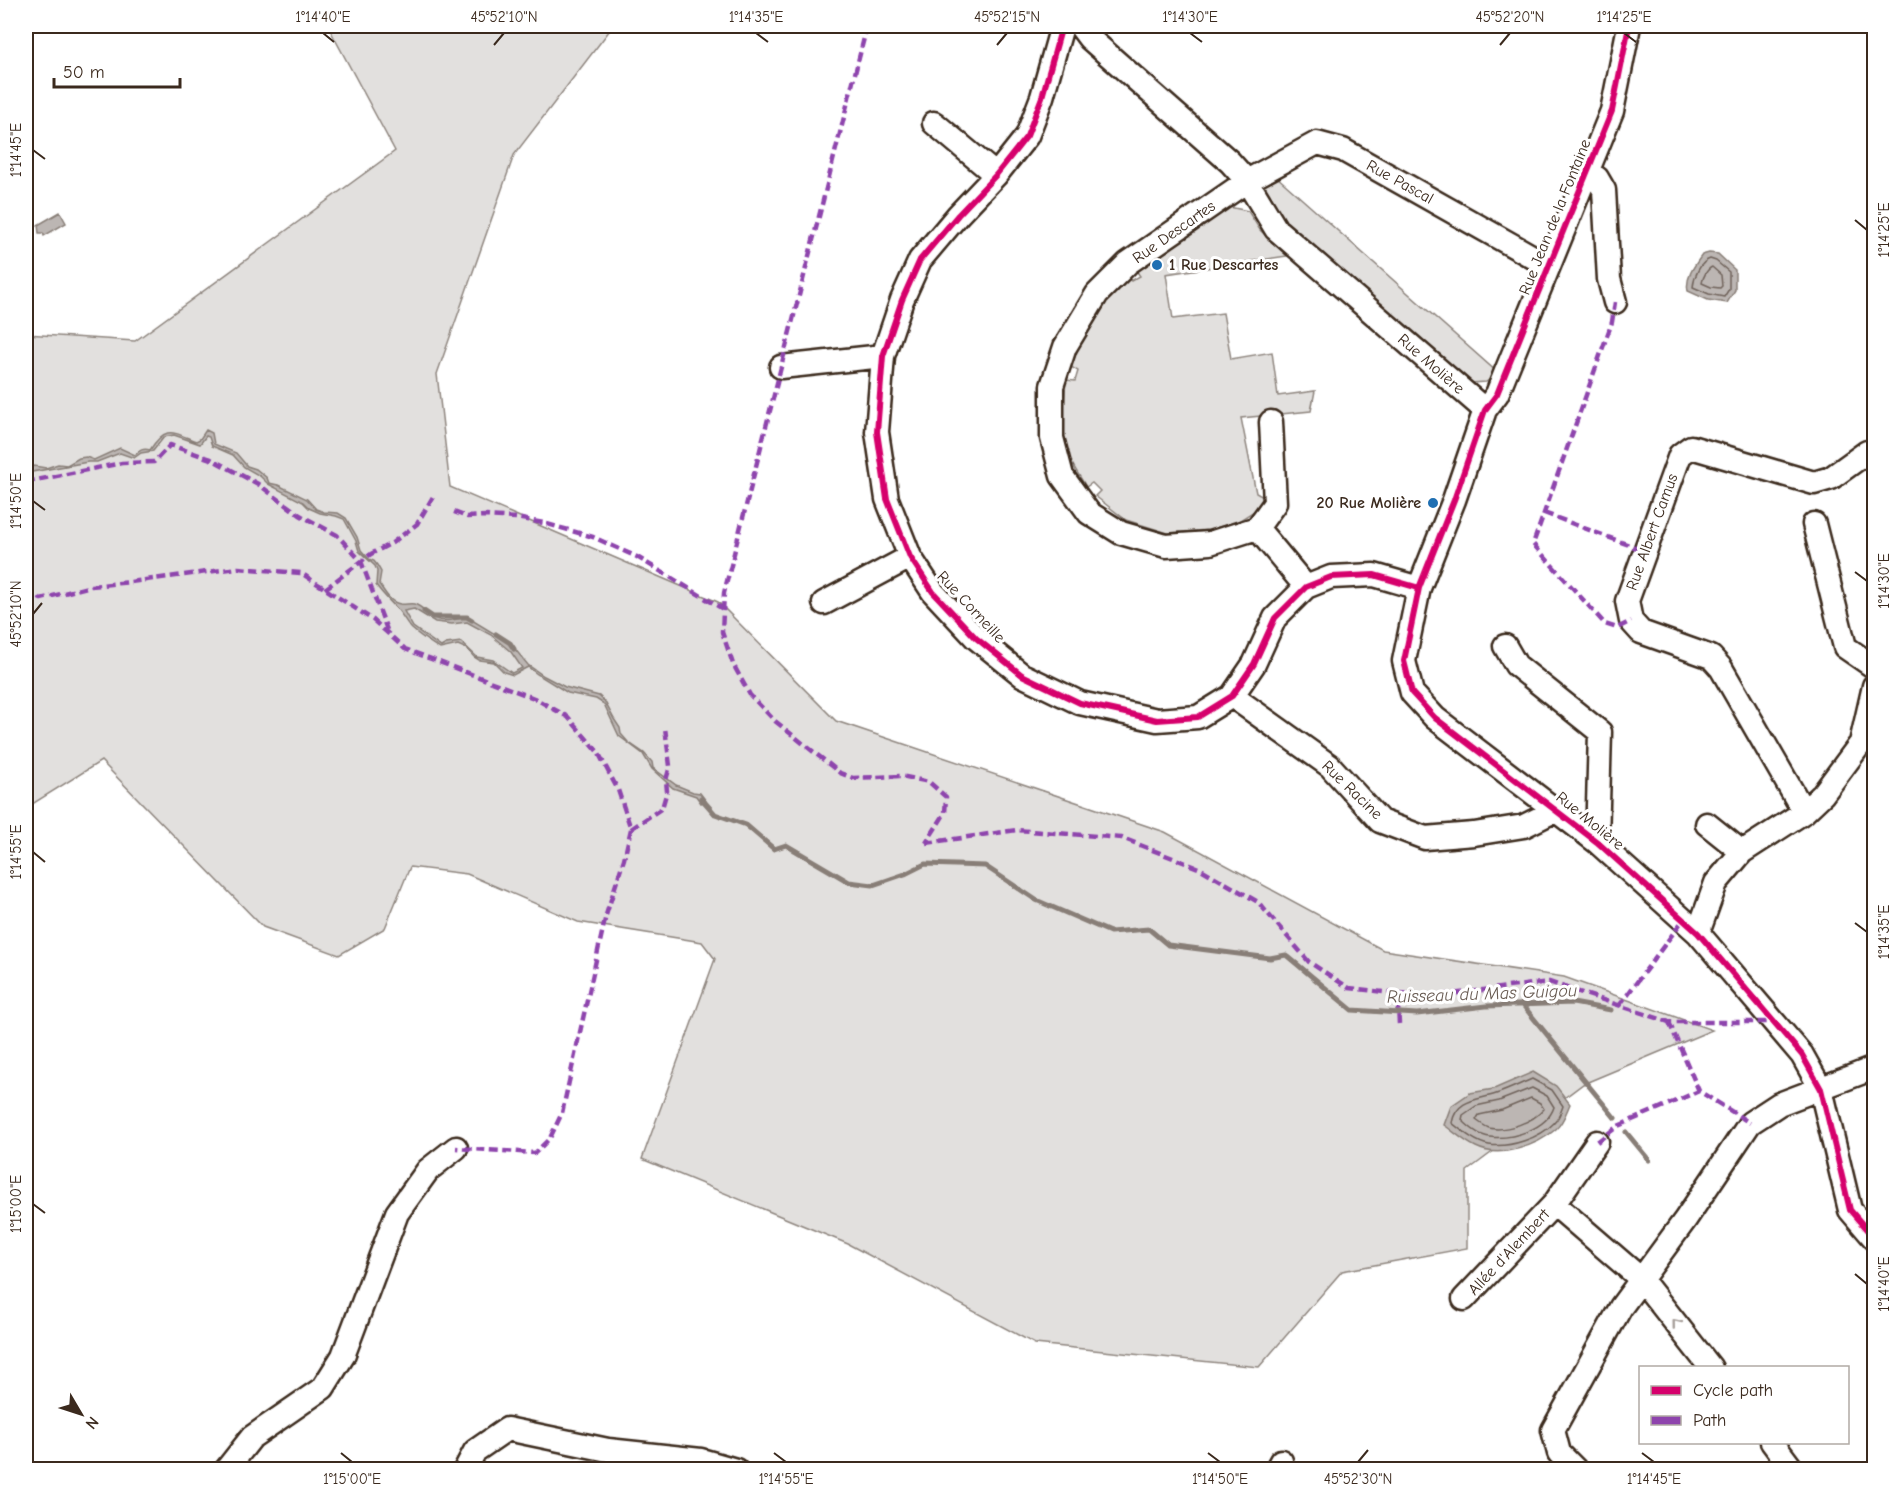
<svg xmlns="http://www.w3.org/2000/svg" width="1900" height="1495" font-family="'Comic Neue',sans-serif">
  <style>
    .green { fill: #e2e0de; stroke: #8e857e; stroke-width: 1.5 }
    .water { fill: #bcb6b3; stroke: #887e77; stroke-width: 1.5; fill-rule: evenodd }
    .lines { fill: none; stroke-linecap: round; stroke-linejoin: round }
    .shore { stroke: #6f625a; stroke-width: 1.5 }
    .stream { stroke: #887e77; stroke-width: 5 }
    .minor-casing { stroke: #3b2a1e; stroke-width: 27 }
    .minor { stroke: #fff; stroke-width: 22 }
    .quiet { stroke: #8e44ad; stroke-width: 4.5; stroke-dasharray: 9 4.5; stroke-linecap: butt }
    .cycleway-casing { stroke: #fff; stroke-width: 10 }
    .cycleway { stroke: #d6006c; stroke-width: 6 }
    .oneway { stroke: #a79f9a }
    .ticks { fill: none; stroke: #3b2a1e; stroke-width: 2 }
    .poi-dot { fill: #1f6fb2; stroke: #fff; stroke-width: 2 }
    .labels { text-anchor: middle; dominant-baseline: central; stroke-width: 6; stroke-linejoin: round; paint-order: stroke }
    .street-label { font-size: 16px; fill: #3b2a1e; stroke: #fff }
    .poi-label { font-size: 16px; font-weight: bold; fill: #3b2a1e; stroke: #fff; text-anchor: start }
    .water-label { font-size: 18px; font-style: italic; fill: #685b52; stroke: #fff }
    .neatline { fill: none; stroke: #3b2a1e; stroke-width: 2 }
    .ticks-label { font-size: 15px; text-anchor: middle; fill: #3b2a1e }
  </style>
  <rect width="100%" height="100%" fill="#fff"/>
  <filter id="ink" filterUnits="userSpaceOnUse"><feTurbulence type="fractalNoise" baseFrequency=".0167" numOctaves="2"/><feDisplacementMap in="SourceGraphic" scale="12" xChannelSelector="R" yChannelSelector="G"/><feConvolveMatrix kernelMatrix="1 2 1 2 8 2 1 2 1" color-interpolation-filters="sRGB"/></filter>
  <g filter="url(#ink)">
    <!-- green -->
    <path class="green" d="M328 26H613L514 155 437 374 450 487 718 602 836 721 1165 832 1383 950 1564 977 1712 1030 1583 1084 1467 1171V1248L1342 1271 1259 1367 1035 1344 848 1244 642 1159 715 959 702 942 578 922 467 874 410 867 385 928 339 955 263 927 101 761 26 808V334L135 341 395 151Z
      M1276 176 1498 373 1486 382 1470 383 1285 227 1262 188 1268 180Z
      M1229 207 1248 211 1260 230 1287 256 1166 274 1173 319 1223 313 1231 359 1272 352 1278 396 1315 391 1311 411 1241 418 1256 493 1265 498 1256 510 1237 522 1208 530 1168 533 1126 520 1095 496 1100 491 1092 483 1086 487C1081 478 1075 470 1071 461 1060 437 1064 406 1066 380L1075 381 1078 371 1071 367C1083 331 1101 305 1126 276L1131 281 1140 276 1135 269Z"/>
    <!-- water -->
    <path class="water" d="M60 212 66 223 44 236 43 233H39L38 225Z
      M1709 253 1718 254 1735 270V290L1727 303 1708 300 1688 291C1685 278 1694 266 1702 255Z
      M206 430 212 433 214 444 236 453 247 466 256 469 267 478 269 483 278 485 307 499 316 509 324 512 338 513 346 518 357 537 361 550 369 559 374 561 377 565 381 572 379 584C385 592 389 602 400 604 404 605 410 603 414 604 421 606 425 611 430 615 439 625 456 619 467 617L510 643 528 665 544 676 565 687 599 696 605 702 614 719 620 728 621 734 628 742 644 753 652 762 653 768 676 785 693 792 700 793 706 801 701 803 696 796 673 788 652 769 643 754 619 736 604 704 596 699 568 693 537 674 528 667 513 675 504 672 494 662 479 660 474 657 467 649 458 645 440 649C431 643 421 637 412 629 407 624 403 616 398 610 390 601 383 595 376 585L377 571 375 566 359 551 356 541 344 519 336 516 320 513 309 508 303 502 268 484 260 476 244 467 233 455 212 446 209 437 206 436 200 444 174 435 164 437 153 451 141 453 134 458 120 453 97 462H88L26 473V469L34 466 46 468 58 464 67 465 79 458 86 457 94 460 120 448 135 455C140 450 143 448 150 450 166 425 172 432 196 441L200 439ZM414 609 435 622 452 624 467 622 491 635 511 652 522 668 512 673 493 660 477 657 461 642 446 644 441 647 413 627 404 611Z
      M1533 1072 1556 1086 1570 1104C1566 1113 1563 1123 1556 1129 1537 1146 1500 1159 1476 1147 1465 1142 1454 1132 1444 1125L1451 1106 1470 1093 1494 1089Z"/>
    <g class="lines">
      <!-- shore -->
      <path class="shore" d="M1710 259 1716 261 1729 272V289L1724 297 1709 294 1693 287C1694 277 1700 262 1710 259Z
        M1712 267 1721 275 1722 286 1720 288 1711 287 1702 283C1703 277 1707 269 1712 267Z
        M1532 1079 1552 1090 1563 1106C1561 1112 1559 1118 1554 1123 1540 1138 1510 1148 1489 1145 1476 1143 1462 1131 1452 1123 1456 1099 1478 1100 1496 1094 1508 1090 1520 1084 1532 1079Z
        M1532 1088 1547 1096 1554 1107C1547 1129 1511 1140 1490 1137 1479 1136 1469 1127 1462 1120L1463 1115 1476 1106 1499 1101Z
        M1531 1098 1540 1103 1544 1109C1533 1122 1506 1132 1489 1128 1484 1126 1480 1123 1476 1120L1479 1115 1502 1110Z"/>
      <!-- stream -->
      <path class="stream" d="M424 611 433 617H467L472 620
        M496 634 510 643 514 649
        M701 798 715 814 746 825 774 849 786 845 849 882 873 885 905 874 925 864 985 866 1036 900 1110 932 1149 929 1168 945 1270 958 1286 955 1352 1010 1417 1014 1486 1006 1573 1003 1611 1010
        M1522 1004 1615 1118
        M1626 1132 1649 1160"/>
      <!-- minor casing -->
      <g class="minor-casing">
        <path id="minor" d="M1062 26 1042 97 1027 136 996 175 958 215 920 260 902 300 883 356 877 432 887 499 910 557 933 592 976 638 1022 675 1080 703 1157 720 1198 717 1232 696 1254 664 1275 618 1306 587 1331 577 1374 575 1419 588
          M1080 26 1089 38 1230 162 1247 181 1276 229 1485 410
          M1629 26 1612 111 1505 374 1497 394 1485 410 1454 500 1419 588 1404 661 1412 693 1435 718 1597 842 1698 933 1802 1055 1821 1089 1850 1210 1874 1238
          M934 123 996 175
          M1587 172 1597 178 1604 190 1609 279 1615 302
          M781 367 883 356
          M1814 524 1845 647 1874 667
          M1257 528 1275 503 1271 422
          M1306 587 1257 528 1210 543 1166 546 1121 533 1089 513 1062 476 1052 438V386L1065 347 1097 294 1128 263 1247 181 1317 143 1343 150 1549 266
          M824 603 910 557
          M1505 646 1516 665 1600 732 1597 842
          M1232 696 1330 766 1380 821 1425 838 1474 834 1524 826 1556 810
          M1804 812 1721 668 1711 657 1641 632 1631 621 1627 601 1680 455 1691 447 1814 483 1831 478 1867 452H1874
          M1742 852 1804 812 1823 794 1861 743 1874 686
          M1698 933 1716 883 1742 852 1707 824
          M1554 1204 1641 1279 1711 1368
          M1464 1299 1554 1204 1597 1142
          M1772 1442 1793 1470
          M226 1470 252 1437 323 1388 343 1356 397 1213 428 1170 456 1148
          M465 1470 475 1451 507 1429 608 1450 701 1460 736 1470
          M1276 1470 1281 1461
          M1576 1470 1559 1453 1553 1430 1621 1307 1685 1220 1750 1123 1779 1104 1874 1068"/>
      </g>
      <!-- minor -->
      <use href="#minor" class="minor"/>
      <!-- quiet -->
      <path class="quiet" d="M867 26 724 593 722 632 733 664 750 695 775 721 840 773 853 778 901 776 929 782 946 797 945 813 926 843
        M1615 302 1612 322 1533 544 1605 624 1617 628 1631 621
        M26 482 122 463 154 462 170 445 211 459 258 484 300 515 337 535 361 561 387 630
        M454 512 467 517 486 516 516 518 544 523 593 537 637 557 723 609
        M1544 513 1645 551
        M325 589 371 554 392 543 417 524 434 495
        M26 592 41 599 91 586 130 582 238 568 301 573 373 620 405 649 534 698 568 717 598 752 618 790 631 829 624 859 606 915 562 1113 550 1138 535 1153 456 1148
        M631 829 662 808 667 791 666 780 670 766 665 728
        M926 843 1017 830 1122 838 1201 869 1258 902 1309 962 1349 988 1427 997 1549 982 1669 1022H1774
        M1619 1006 1683 920
        M1669 1022 1699 1091 1750 1123
        M1399 1024 1398 1007 1400 995
        M1597 1142 1618 1126 1699 1091"/>
      <!-- cycleway casing -->
      <g class="cycleway-casing">
        <path id="cycleway" d="M1062 26 1042 97 1027 136 996 175 958 215 920 260 902 300 883 356 877 432 887 499 910 557 933 592 976 638 1022 675 1080 703 1157 720 1198 717 1232 696 1254 664 1275 618 1306 587 1331 577 1374 575 1419 588
          M1629 26 1612 111 1505 374 1497 394 1485 410 1454 500 1419 588 1404 661 1412 693 1435 718 1597 842 1698 933 1802 1055 1821 1089 1850 1210 1874 1238"/>
      </g>
      <!-- cycleway -->
      <use href="#cycleway" class="cycleway"/>
    </g>
    <!-- one-way arrows -->
    <defs><path id="oneway-chevron" d="M-2-3.5L2.5 0L-2 3.5" fill="none" stroke-width="1.6" stroke-linecap="round" stroke-linejoin="round" transform="scale(1.5)"/></defs>
    <use class="oneway" href="#oneway-chevron" transform="translate(1676 1323) rotate(-129)"/>
  </g>
  <!-- ticks -->
  <path class="ticks" d="M323 33 334 42M756 33 768 42M1190 33 1202 42M1624 33 1636 42M494 45 504 33M997 45 1007 33M1500 45 1510 33M33 150 45 159M1855 220 1867 230M33 501 45 510M1855 572 1867 581M33 614 42 603M33 852 45 862M1855 923 1867 932M33 1204 45 1213M1855 1274 1867 1284M341 1453 352 1462M774 1453 786 1462M1208 1453 1220 1462M1642 1453 1654 1462M1358 1462 1368 1450"/>
  <!-- markers -->
  <g class="poi-dot">
    <circle cx="1157" cy="265" r="6"/>
    <circle cx="1433" cy="503" r="6"/>
  </g>
  <g class="labels">
    <!-- street labels -->
    <g class="street-label">
      <text transform="translate(1400 182) rotate(29)">Rue Pascal</text>
      <text transform="translate(1555 217) rotate(-68)">Rue Jean de la Fontaine</text>
      <text transform="translate(1174 232) rotate(-35)">Rue Descartes</text>
      <text transform="translate(1431 364) rotate(41)">Rue Molière</text>
      <text transform="translate(1652 532) rotate(-70)">Rue Albert Camus</text>
      <text transform="translate(971 607) rotate(47)">Rue Corneille</text>
      <text transform="translate(1352 790) rotate(44)">Rue Racine</text>
      <text transform="translate(1590 821) rotate(39)">Rue Molière</text>
      <text transform="translate(1509 1252) rotate(-47)">Allée d'Alembert</text>
    </g>
    <!-- poi labels -->
    <g class="poi-label">
      <text x="1169" y="265">1 Rue Descartes</text>
      <text x="1421" y="503" text-anchor="end">20 Rue Molière</text>
    </g>
    <!-- water labels -->
    <g class="water-label">
      <text transform="translate(1482 994) rotate(-2)">Ruisseau du Mas Guigou</text>
    </g>
  </g>
  <!-- margin -->
  <rect width="1900" height="1495" fill="none" stroke="#fff" stroke-width="66"/>
  <!-- legend -->
  <rect x="1639" y="1366" width="210" height="78" fill="#ffffff" stroke="#b1aaa5" stroke-width="1.5"/>
  <rect x="1651" y="1386" width="30" height="9" fill="#d6006c" stroke="#b1aaa5" stroke-width="1.5"/>
  <text x="1693" y="1396" font-size="18" fill="#3b2a1e">Cycle path</text>
  <rect x="1651" y="1416" width="30" height="9" fill="#8e44ad" stroke="#b1aaa5" stroke-width="1.5"/>
  <text x="1693" y="1426" font-size="18" fill="#3b2a1e">Path</text>
  <!-- north arrow -->
  <g transform="translate(81 1414) rotate(129)" stroke="#ffffff" stroke-width="4.5" paint-order="stroke">
  <path d="M0-4.5L10 22L0 15L-10 22Z" fill="#3b2a1e"/>
  <text y="-9" font-size="16" font-weight="bold" text-anchor="middle" fill="#3b2a1e">N</text>
  </g>
  <!-- scale -->
  <path d="M54 78v9h126v-9" fill="none" stroke="#3b2a1e" stroke-width="3"/>
  <text x="63" y="78" font-size="18" fill="#3b2a1e" stroke="#ffffff" stroke-width="4.5" paint-order="stroke">50 m</text>
  <rect x="33" y="33" width="1834" height="1429" class="neatline"/>
  <g class="ticks-label">
    <text x="323" y="22">1°14'40"E</text>
    <text x="504" y="22">45°52'10"N</text>
    <text x="756" y="22">1°14'35"E</text>
    <text x="1007" y="22">45°52'15"N</text>
    <text x="1190" y="22">1°14'30"E</text>
    <text x="1510" y="22">45°52'20"N</text>
    <text x="1624" y="22">1°14'25"E</text>
    <text transform="translate(16 150) rotate(-90)" y="5">1°14'45"E</text>
    <text transform="translate(1884 230) rotate(-90)" y="5">1°14'25"E</text>
    <text transform="translate(16 501) rotate(-90)" y="5">1°14'50"E</text>
    <text transform="translate(1884 581) rotate(-90)" y="5">1°14'30"E</text>
    <text transform="translate(16 614) rotate(-90)" y="5">45°52'10"N</text>
    <text transform="translate(16 852) rotate(-90)" y="5">1°14'55"E</text>
    <text transform="translate(1884 932) rotate(-90)" y="5">1°14'35"E</text>
    <text transform="translate(16 1204) rotate(-90)" y="5">1°15'00"E</text>
    <text transform="translate(1884 1284) rotate(-90)" y="5">1°14'40"E</text>
    <text x="352" y="1484">1°15'00"E</text>
    <text x="786" y="1484">1°14'55"E</text>
    <text x="1220" y="1484">1°14'50"E</text>
    <text x="1358" y="1484">45°52'30"N</text>
    <text x="1654" y="1484">1°14'45"E</text>
  </g>
</svg>
